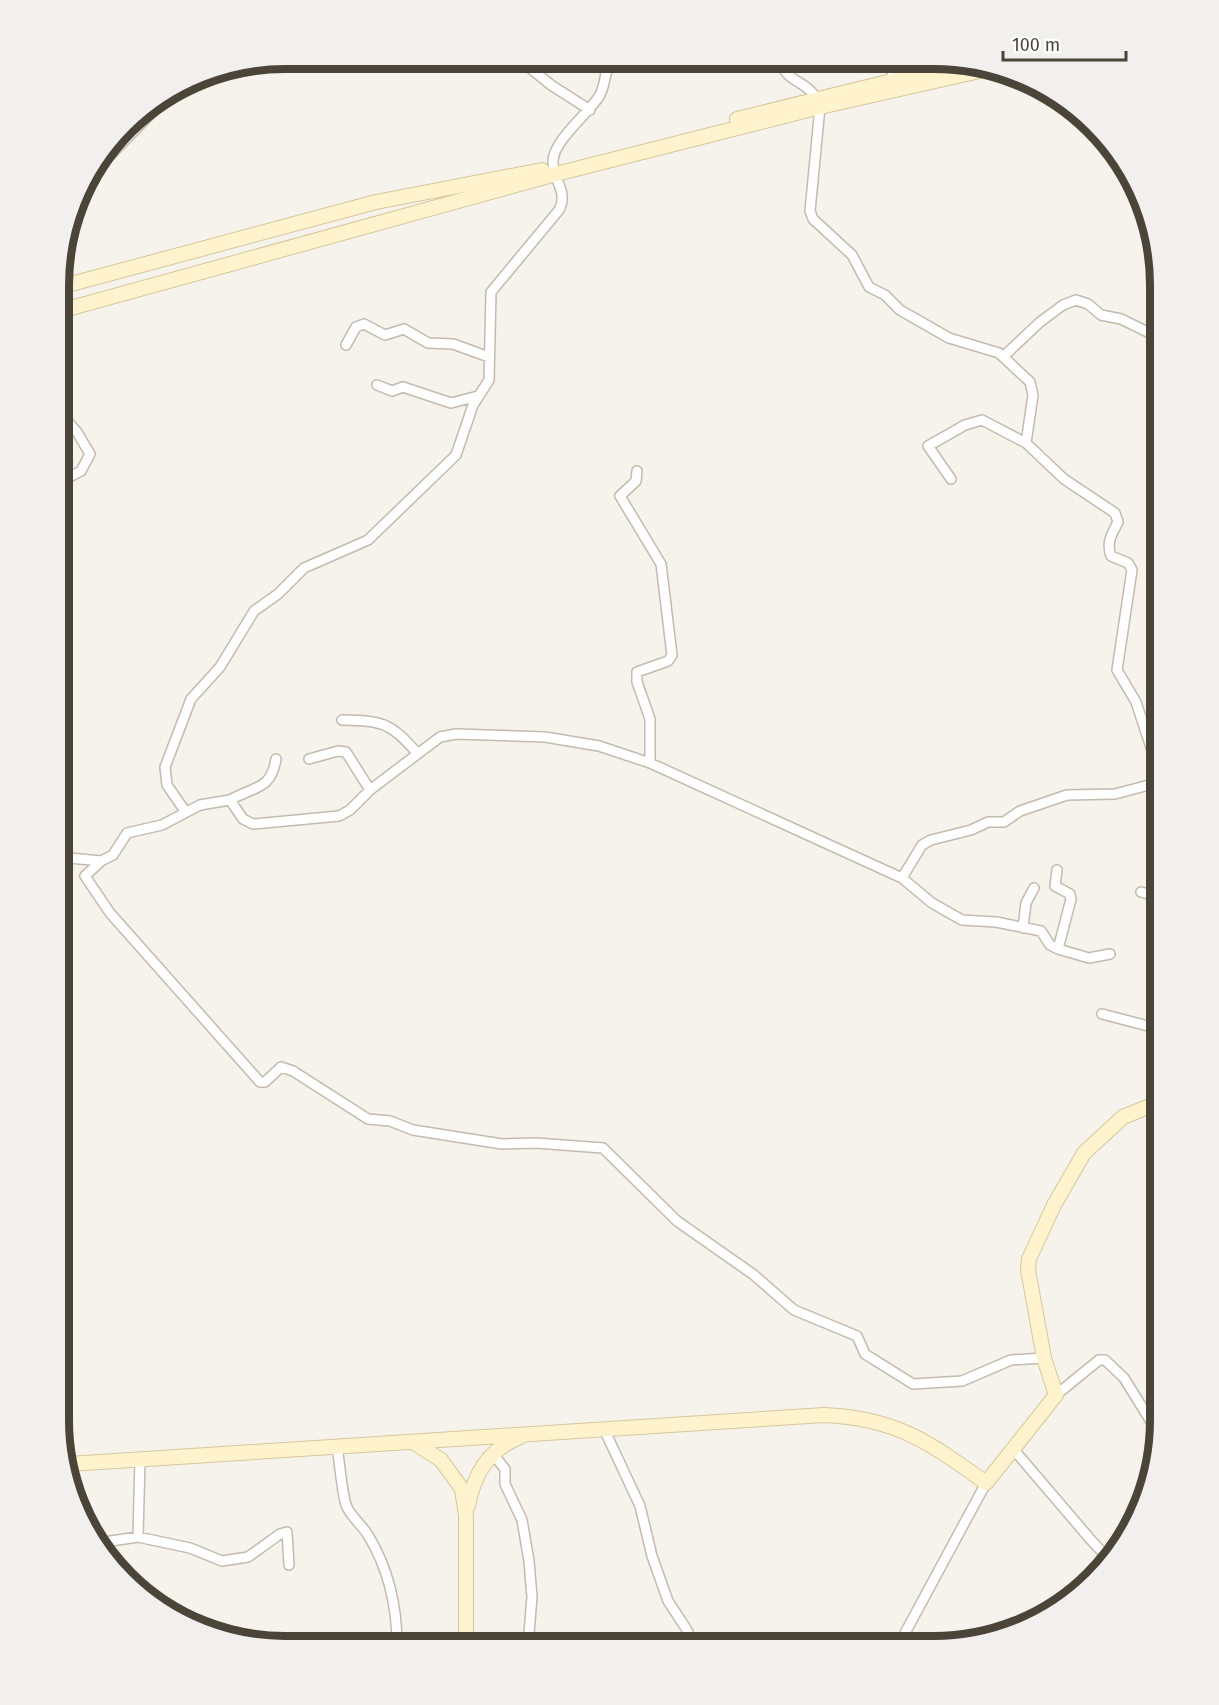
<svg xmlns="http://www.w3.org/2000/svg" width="1219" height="1705" font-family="'Fira Sans',sans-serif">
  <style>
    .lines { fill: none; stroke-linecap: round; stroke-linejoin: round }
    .street-casing { stroke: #c2bbae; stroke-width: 12 }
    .secondary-casing { stroke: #d6c79b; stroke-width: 16 }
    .street { stroke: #fff; stroke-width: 9 }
    .secondary { stroke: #fff3cd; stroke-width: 14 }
    .rim { fill: none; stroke: #4b4439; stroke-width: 8 }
  </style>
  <rect width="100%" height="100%" fill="#f6f3ec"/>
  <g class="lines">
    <!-- street casing -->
    <g class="street-casing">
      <path id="street" d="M519 59 551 85 590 110
        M779 60C789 87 810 78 820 107L810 211 813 219 852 255 869 287 885 295 900 310 949 338 999 353 1030 382 1033 395 1026 443
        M891 80 896 60
        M86 180 168 96
        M346 345 356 327 364 324 385 335 404 329 428 343 453 344 489 357
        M1004 356 1040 322 1063 305 1076 300 1088 304 1101 315 1121 319 1160 338
        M377 385 392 391 403 387 451 403 478 396
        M637 471 636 481 620 496 661 564 672 655 668 661 637 672V682L650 719V763
        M951 479 928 446 965 425 982 420 1026 443 1064 479 1115 513 1118 522C1112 534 1106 542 1111 556L1128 563 1132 570 1117 670 1136 702 1160 775
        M60 482 81 471 90 454 77 432 60 413
        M342 720C383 721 390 722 417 753
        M309 759 338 751 346 752 370 790
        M230 800C255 786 271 790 276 759
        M185 811 167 785 165 767 191 699 220 667 254 611 278 594 304 568 368 540 456 455 473 405 489 380 491 292 559 210C569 191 552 180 553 161 553 142 587 114 598 98 607 86 603 69 613 59
        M59 857 101 861
        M1057 870 1055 886 1070 894 1071 899 1058 949
        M902 878 922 845 931 840 971 830 988 822H1004L1020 811 1067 795 1115 794 1160 782
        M1141 892 1152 895 1160 918
        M1023 928 1026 903 1034 888
        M1153 979 1160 977
        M1102 1014 1148 1026 1160 1020
        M1044 1358 1011 1360 962 1381 913 1384 865 1354 857 1336 794 1310 754 1275 677 1221 603 1148 536 1143 502 1144 413 1130 390 1121 368 1119 293 1071 281 1067 265 1082H260L110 913 85 876 101 861 113 855 127 833 162 825 200 805 230 800 243 819 253 824 339 816 350 810 370 790 440 737 456 734 545 737 599 746 650 763 902 878 932 903 962 920 996 922 1041 931 1050 945 1058 949 1089 958 1110 954
        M1056 1395 1099 1360H1105L1124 1378 1160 1436
        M604 1429 640 1506 652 1556 668 1601 687 1630 693 1646
        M337 1446C340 1465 341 1487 346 1505 350 1516 362 1525 368 1535 388 1568 397 1606 397 1645
        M1014 1450 1091 1540 1104 1554 1113 1556
        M493 1454 505 1469V1484L522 1520 529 1561 532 1597 528 1645
        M138 1537 140 1460
        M97 1543 138 1537 190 1548 222 1561 248 1557 280 1534 287 1532 289 1565
        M898 1646 986 1483"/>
    </g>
    <!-- secondary casing -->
    <g class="secondary-casing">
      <path id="secondary" d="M737 119 969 62
        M60 287 376 202 542 170
        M60 311 556 174 820 107 993 68
        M413 1442 441 1460 462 1489 466 1516V1645
        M69 1464 824 1415C896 1418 929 1442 986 1483L1056 1395 1044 1358 1028 1270 1029 1259 1054 1205 1084 1153 1123 1117 1160 1102
        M468 1506C474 1474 488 1450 520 1437"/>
    </g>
    <!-- street -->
    <use href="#street" class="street"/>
    <!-- secondary -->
    <use href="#secondary" class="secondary"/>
  </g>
  <!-- crop -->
  <path d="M0 0H1219V1705H0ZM285 69H934A216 216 0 0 1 1150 285V1420A216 216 0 0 1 934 1636H285A216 216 0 0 1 69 1420V285A216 216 0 0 1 285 69Z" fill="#f1f0ef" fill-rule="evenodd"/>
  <path class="rim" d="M285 69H934A216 216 0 0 1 1150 285V1420A216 216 0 0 1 934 1636H285A216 216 0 0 1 69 1420V285A216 216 0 0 1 285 69Z"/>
  <!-- scale -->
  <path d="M1003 51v9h123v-9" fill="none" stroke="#4b4439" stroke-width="3"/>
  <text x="1012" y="51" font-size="18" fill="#4b4439" stroke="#ffffff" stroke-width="4.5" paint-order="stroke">100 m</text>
</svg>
